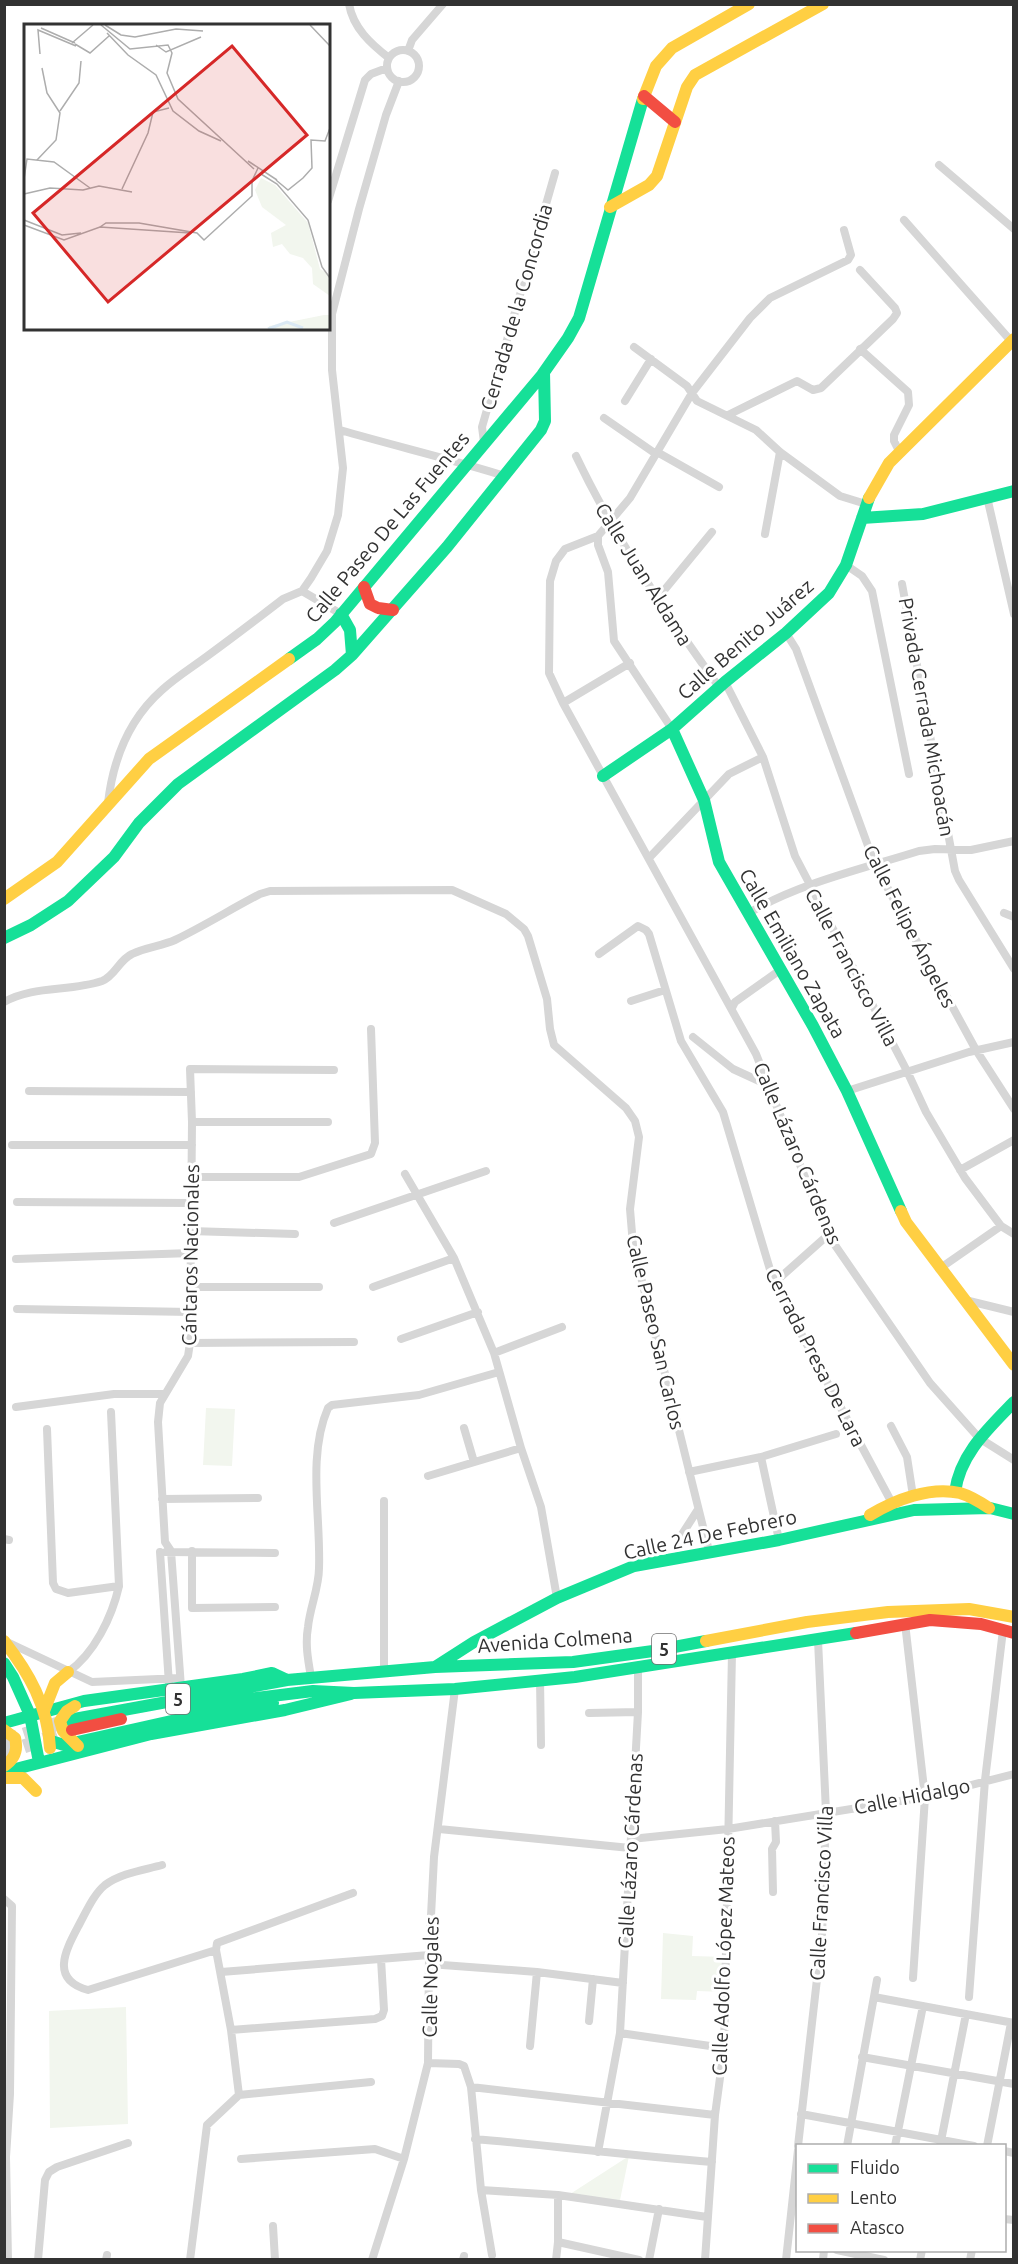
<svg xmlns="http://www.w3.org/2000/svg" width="1018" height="2264" font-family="Ubuntu,sans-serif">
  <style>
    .green { fill: #f2f6ee }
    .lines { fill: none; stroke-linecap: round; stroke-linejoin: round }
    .primary-tunnel { stroke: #d6d6d6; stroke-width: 14; stroke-dasharray: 14 7; stroke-linecap: butt }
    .street { stroke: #d6d6d6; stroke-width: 8 }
    .fast { stroke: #16e098; stroke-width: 12 }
    .slow { stroke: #ffcf43; stroke-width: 12 }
    .jam { stroke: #f24e42; stroke-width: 12 }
    .labels { text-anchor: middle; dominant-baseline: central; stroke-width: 6; stroke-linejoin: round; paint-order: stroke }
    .shield { fill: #fff; stroke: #707070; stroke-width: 1.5 }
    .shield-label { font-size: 18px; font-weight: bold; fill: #323232 }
    .street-label { font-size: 20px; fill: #323232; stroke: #fff }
    .inset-river { fill: none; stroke: #dbe9f4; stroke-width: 3 }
    .inset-road { fill: none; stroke: #adadad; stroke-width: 1.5 }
    .view { fill: #d62828; fill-opacity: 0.15; stroke: #d62828; stroke-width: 3 }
    .inset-edge { fill: none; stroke: #323232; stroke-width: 3 }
  </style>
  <rect width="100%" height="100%" fill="#fff"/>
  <!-- green -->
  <path class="green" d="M206 1408 235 1409 232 1466 203 1465Z
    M663 1933 693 1936 692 1956 726 1957 725 1992 697 1991 696 2000 661 1999Z
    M126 2007 128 2124 50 2128 49 2011Z
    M629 2156 619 2205 567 2196Z"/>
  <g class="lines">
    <!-- primary-tunnel -->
    <path class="primary-tunnel" d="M4 1741 69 1720
      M4 1753 72 1730"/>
    <!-- street -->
    <path class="street" d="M349 4C353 28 371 44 389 58
      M387 66a16 16 0 1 1 32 0a16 16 0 1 1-32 0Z
      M408 51 412 40 443 4
      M939 165 1014 229
      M328 201 365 80 371 74 387 68
      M904 220 1011 341
      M844 230 851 255 848 260 770 298 750 318 692 393 630 498 598 536 565 549 556 561 550 581 549 673 563 703 756 1054 828 1235 930 1383 979 1438 1014 1460
      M634 347 687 386 697 401 756 430 780 452 840 496 866 504
      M860 349 908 392 909 405 894 435V441L899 451
      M625 401 651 359
      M728 415 797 381 813 390 821 388 893 319 897 313 895 308 860 270
      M604 418 656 454
      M340 430C395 446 451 459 505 476
      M484 442 482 427 555 173
      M657 452 719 487
      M576 456C615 538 666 613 719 687
      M987 497 1014 614
      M765 534 780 452
      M598 536V545L608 572 614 641 672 729
      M846 565 862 576 872 591 909 774
      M902 584 955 871 959 880 1014 969
      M302 591 341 614
      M657 599 712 532
      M786 633 796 649 875 865 976 1050 1014 1109
      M725 682 763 757 795 856 907 1071 926 1112 965 1178 1001 1226 1014 1234
      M563 703 630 663
      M108 803C113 760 128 720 162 690 175 678 191 668 206 657 232 638 257 619 283 599L302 591 311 578 327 551 338 515 343 468 332 370V314L359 209 386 115 399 81
      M649 858 729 774 763 757
      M1004 913 1014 917
      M747 914C799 883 862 869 919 851L935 849 971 850 1014 841
      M599 954 638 926 646 930 649 934 681 1041 723 1112 774 1283 892 1503
      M631 1001 665 990
      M4 1002C34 985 70 992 102 981 115 976 119 960 132 954 146 947 162 946 175 940 204 926 231 909 260 894L270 891 452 890 506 914 524 929 528 936 547 999 550 1029 554 1045 626 1108 635 1121 639 1137 630 1209 633 1245 709 1551
      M732 1008 735 1002 780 970
      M693 1037 733 1069 770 1086
      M29 1091 191 1092
      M847 1091 969 1052 1014 1042
      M192 1122H328
      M12 1145H192
      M960 1170 1014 1140
      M405 1174 454 1258 494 1353 521 1448 541 1507 557 1598
      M191 1177H299L371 1154 375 1143 371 1029
      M17 1202 192 1203
      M334 1223 486 1171
      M190 1231 295 1234
      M16 1259 191 1253
      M939 1269 1001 1226
      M774 1283 828 1235
      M191 1287H319
      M373 1287 454 1258
      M965 1300 1014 1312
      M17 1309 191 1312
      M401 1339 478 1312
      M190 1343 354 1342
      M494 1353 562 1327
      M16 1407 114 1394H165
      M891 1426 907 1457 913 1496
      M464 1428 474 1462
      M47 1429 53 1583 56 1589 68 1593 119 1586
      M761 1457 779 1540
      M689 1472 761 1457 836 1434
      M428 1476 521 1448
      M162 1499 258 1498
      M4 1539 9 1540
      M679 1539 697 1511
      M192 1551V1608L275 1607
      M160 1552 169 1684
      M166 1552 275 1553
      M905 1623 925 1797 913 1978
      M5 1641 92 1682 180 1678
      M68 1672C94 1654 112 1617 119 1586L111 1412
      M384 1672V1501
      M311 1677C308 1660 305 1644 308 1627 310 1607 319 1588 319 1568 321 1517 307 1456 328 1408L332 1405 419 1395 499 1372
      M540 1679 541 1745
      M181 1687 171 1551 165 1542 158 1422 160 1403 188 1356 190 1343 192 1122 190 1069 334 1070
      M589 1713 638 1712
      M439 1829 630 1848
      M631 1839 728 1829 925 1797 1014 1774
      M162 1865C144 1870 121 1873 105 1885 94 1894 87 1910 80 1923 67 1948 48 1979 88 1990L216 1950
      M773 1892 772 1849 776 1842 775 1821
      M4 1899 12 1906 10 2094 6 2157 8 2260
      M429 1964 537 1972 623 1983
      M221 1972 429 1955
      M874 1997 1014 2023
      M969 1997 985 1780 1003 1630
      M589 2021 593 1979
      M231 2030 375 2019 382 2016 384 2010 381 1959
      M620 2033 724 2048
      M530 2046 537 1972
      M862 2057 1014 2084
      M428 2063 459 2064 464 2066 471 2087 481 2190 492 2255
      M471 2087 715 2115
      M239 2095 231 2030 216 1950 217 1943 353 1893
      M239 2095 371 2082
      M801 2114 974 2146
      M475 2139C554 2146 633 2156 712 2162
      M798 2146 822 1935 826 1812 818 1640
      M847 2146 877 1980
      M895 2146 923 2006
      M940 2146 966 2014
      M987 2146 1011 2023
      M1004 2151 1014 2153
      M598 2152 620 2033 638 1712V1668
      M241 2159 375 2149 404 2159
      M481 2190 558 2195 707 2217
      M1004 2219 1014 2220
      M273 2226 275 2260
      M558 2242 639 2260
      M837 2250 884 2260
      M38 2260 45 2180 49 2172 57 2167 128 2143
      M106 2260 107 2255
      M190 2260 207 2125 239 2095
      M372 2260 404 2159 428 2063 429 1955 434 1857 455 1689
      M463 2260 464 2256
      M556 2260 558 2242V2195
      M649 2260 659 2209
      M705 2260 715 2115 724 2048 732 1653
      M786 2260 798 2150
      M823 2260 824 2250
      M920 2260 922 2250
      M970 2260 972 2250"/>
    <!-- fast -->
    <path class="fast" d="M862 518 923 514 1014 491
      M341 614 350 630 352 655
      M289 659 317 639 335 622 542 375 568 338 579 318 643 99
      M672 729 704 800 719 862 813 1026 847 1091 901 1211
      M603 776 672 729 725 682 786 633 829 593 846 565 869 498
      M4 938 31 925 68 901 114 857 139 823 178 784 335 670 352 655 447 547 541 430 545 421 544 372
      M955 1492C960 1454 988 1429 1014 1402
      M4 1663 13 1677 30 1715 39 1762
      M435 1667 474 1642 557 1598 634 1566 779 1540 914 1510 990 1508 1014 1514
      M184 1707 313 1691 354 1693 455 1689 575 1677 856 1633
      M69 1720 287 1680 435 1667 573 1662 653 1651 706 1641
      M4 1723 84 1701 243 1679 272 1673 287 1680
      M51 1741 64 1745 216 1711 273 1703
      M4 1772 151 1734 285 1710 351 1694"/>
    <!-- slow -->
    <path class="slow" d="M643 99 656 66 672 48 749 4
      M610 207 649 185 657 176 687 87 695 75 823 4
      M869 498 889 463 1014 339
      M4 899 57 862 149 759 289 659
      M901 1211 906 1222 1014 1365
      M870 1515C895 1500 930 1486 960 1493 970 1496 980 1502 989 1508
      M4 1641C29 1673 48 1706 50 1748
      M706 1641 807 1622 888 1612 969 1609 1014 1617
      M75 1706 67 1711 60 1721 63 1731 78 1746
      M44 1711 55 1683 68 1672
      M4 1730 15 1738C18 1750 15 1759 4 1766
      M6 1778H23L36 1791"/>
    <!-- jam -->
    <path class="jam" d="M644 96 675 122
      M364 587 370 604 378 608 393 610
      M856 1633 930 1620 981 1624 1014 1633
      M72 1730 121 1719"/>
  </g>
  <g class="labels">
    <!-- shield labels -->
    <g class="shield">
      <rect x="652" y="1634" width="24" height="30" rx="4.5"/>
      <rect x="166" y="1684" width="24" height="30" rx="4.5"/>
    </g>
    <g class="shield-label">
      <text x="664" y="1649">5</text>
      <text x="178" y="1699">5</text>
    </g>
    <!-- street labels -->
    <g class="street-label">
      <text transform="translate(516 307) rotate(-74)">Cerrada de la Concordia</text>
      <text transform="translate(387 527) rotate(-50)">Calle Paseo De Las Fuentes</text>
      <text transform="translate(644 574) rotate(58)">Calle Juan Aldama</text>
      <text transform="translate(745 639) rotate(-41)">Calle Benito Juárez</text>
      <text transform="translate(927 717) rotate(80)">Privada Cerrada Michoacán</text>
      <text transform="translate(910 926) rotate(63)">Calle Felipe Ángeles</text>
      <text transform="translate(793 953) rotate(60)">Calle Emiliano Zapata</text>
      <text transform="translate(852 967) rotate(62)">Calle Francisco Villa</text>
      <text transform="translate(798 1153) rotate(67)">Calle Lázaro Cárdenas</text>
      <text transform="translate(190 1255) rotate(-89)">Cántaros Nacionales</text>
      <text transform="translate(656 1332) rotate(77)">Calle Paseo San Carlos</text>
      <text transform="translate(816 1357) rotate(63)">Cerrada Presa De Lara</text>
      <text transform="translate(710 1534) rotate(-12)">Calle 24 De Febrero</text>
      <text transform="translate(555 1640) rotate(-4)">Avenida Colmena</text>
      <text transform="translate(912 1796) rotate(-11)">Calle Hidalgo</text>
      <text transform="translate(630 1851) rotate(-87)">Calle Lázaro Cárdenas</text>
      <text transform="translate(821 1893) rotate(-87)">Calle Francisco Villa</text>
      <text transform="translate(723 1956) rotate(-88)">Calle Adolfo López Mateos</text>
      <text transform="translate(430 1977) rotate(-89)">Calle Nogales</text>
    </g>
  </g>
  <!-- overview -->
  <g transform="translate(24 24)">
    <rect width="306" height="306" fill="#fff"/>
    <path d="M237 154 251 161 284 199 296 245 306 251V272L289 260 288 244 279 234 266 230 258 220 249 223 247 209 262 201 238 183 231 166ZM300 291H306V305H244L245 302Z" fill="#f2f6ee"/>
    <path class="inset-river" d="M244 305 263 298 279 304"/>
    <path class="inset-road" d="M77 1 106 25 144 21 148 29 143 49 154 75 230 145M81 1 97 11 111 13 152 5 179 7M286 1 306 22M17 4 51 19M83 9 104 31 132 51 149 87 175 107 197 117M48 19 69 1M51 20 66 29 85 12M132 21 142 28 177 13M16 30 14 6 52 22M36 87 55 59 57 37M13 136 32 116 36 89 23 69 18 44M224 137 253 156M237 150 253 160 284 196 298 243 306 254M0 155 3 135 30 138 66 164M252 156 264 166 279 154 288 144 287 116 301 117 306 104M98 165 124 109 129 88 145 84M0 170 26 164 59 166 75 162 108 168M0 196 38 211 57 209M0 201 40 216 76 203 166 209M76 203 82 199H115L173 209 180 216 228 172V157L234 144"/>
    <path class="view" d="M208 22 283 111 84 278 9 189Z"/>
    <rect width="306" height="306" class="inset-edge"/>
  </g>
  <!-- border -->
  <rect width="1018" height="2264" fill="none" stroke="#323232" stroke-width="12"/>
  <!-- legend -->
  <rect x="796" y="2144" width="210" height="108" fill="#ffffff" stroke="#adadad" stroke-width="1.5"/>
  <rect x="808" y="2164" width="30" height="9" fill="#16e098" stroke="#adadad" stroke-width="1.5"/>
  <text x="850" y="2174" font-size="18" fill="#323232">Fluido</text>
  <rect x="808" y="2194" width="30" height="9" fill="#ffcf43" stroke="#adadad" stroke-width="1.5"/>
  <text x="850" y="2204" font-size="18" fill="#323232">Lento</text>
  <rect x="808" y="2224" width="30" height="9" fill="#f24e42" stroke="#adadad" stroke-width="1.5"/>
  <text x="850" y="2234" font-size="18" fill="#323232">Atasco</text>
</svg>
